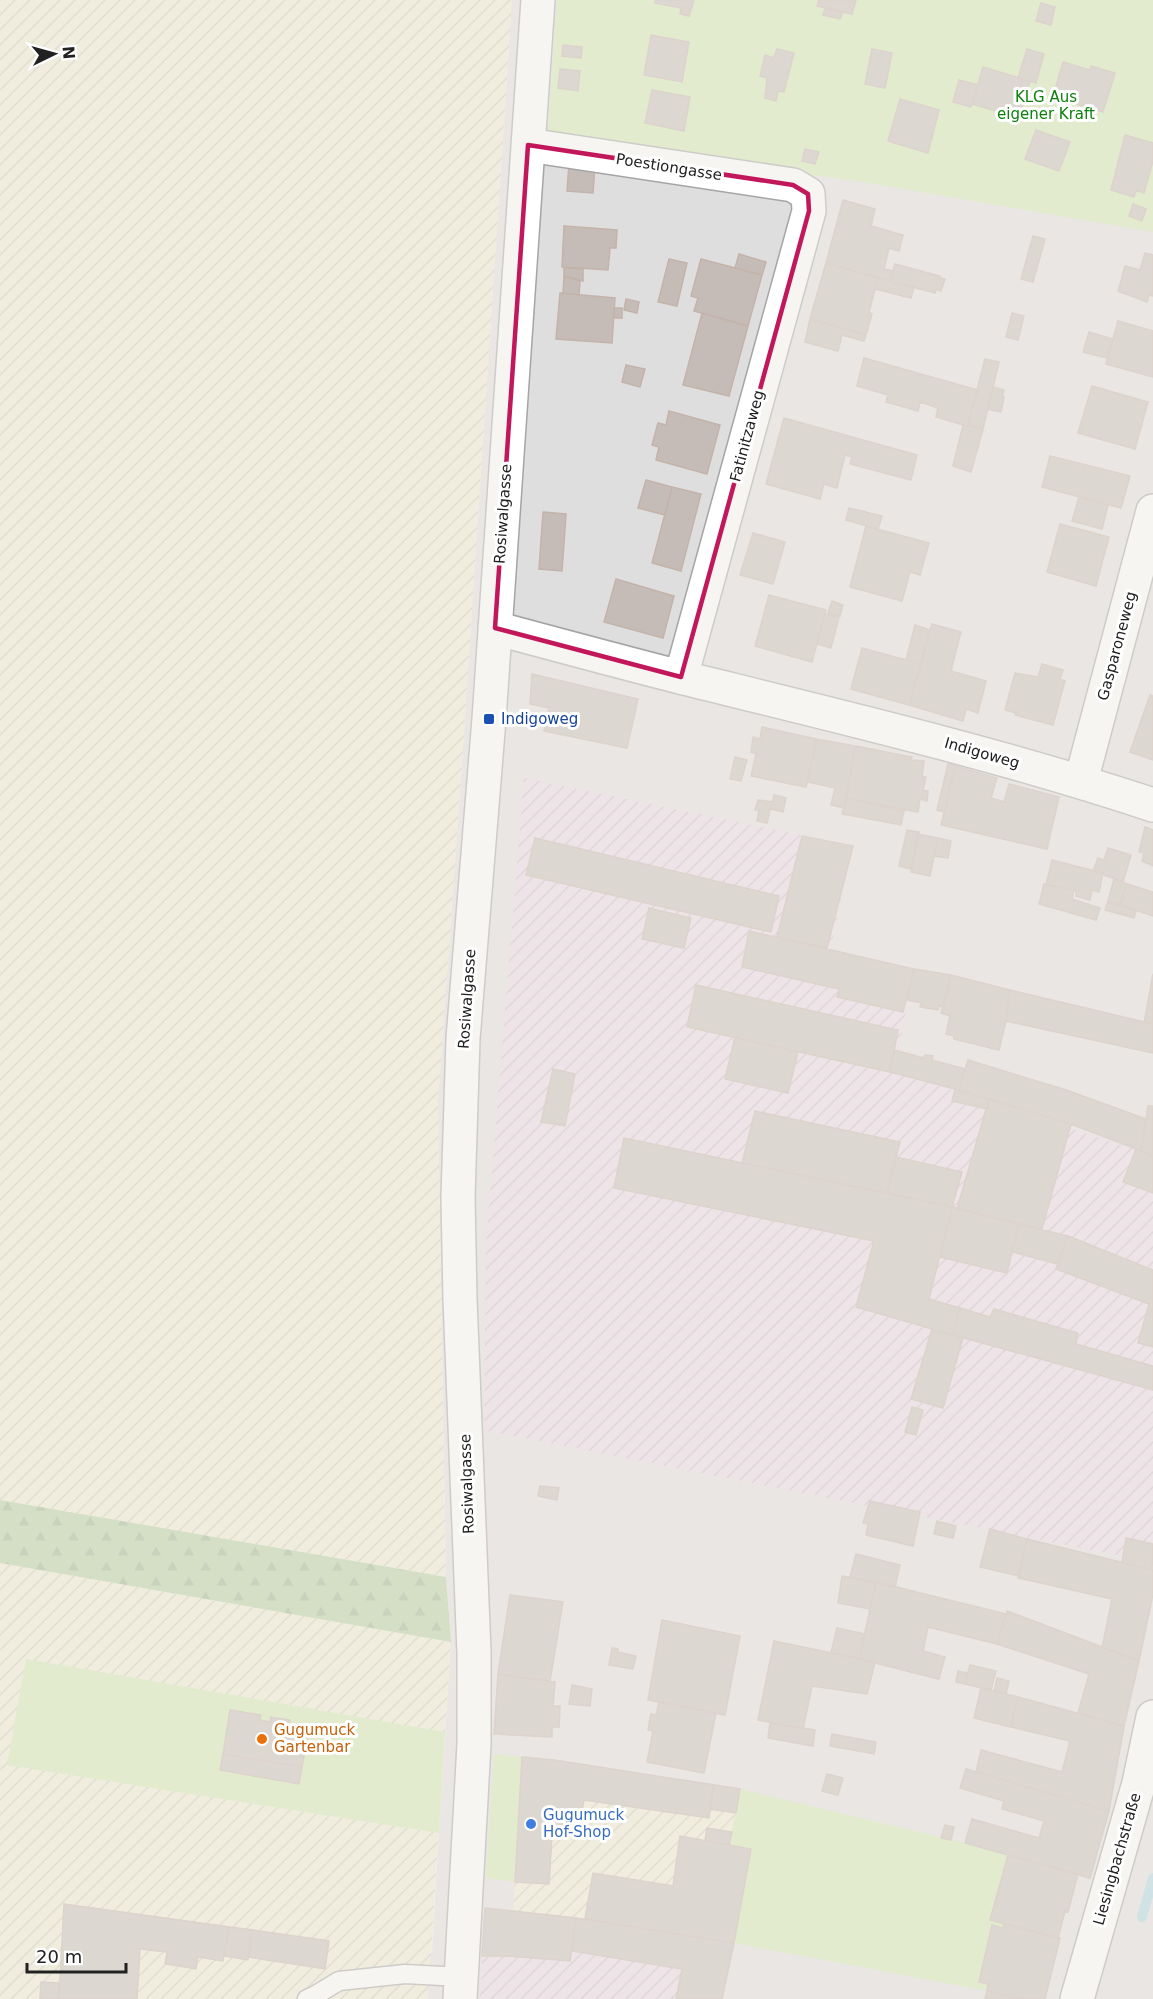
<svg xmlns="http://www.w3.org/2000/svg" width="1153" height="1999" font-family="'DejaVu Sans',sans-serif">
  <style>
    .residential { fill: #dfdede }
    .industrial { fill: url(#industrial-furrows) }
    .farmland { fill: url(#farmland-furrows) }
    .forest { fill: url(#forest-firs) }
    .garden { fill: #d1e9af }
    .lines { fill: none; stroke-linecap: round; stroke-linejoin: round }
    .stream { stroke: #a9d6dd; stroke-width: 10 }
    .building { fill: #c6bcb7; stroke: #c3b3aa; stroke-width: 1.5 }
    .service-casing { stroke: #a5a5a5; stroke-width: 21 }
    .minor-casing { stroke: #a5a5a5; stroke-width: 36 }
    .service { stroke: #fff; stroke-width: 18 }
    .minor { stroke: #fff; stroke-width: 33 }
    .marked { fill: none; stroke: #c2185b; stroke-width: 4.5; stroke-linejoin: round }
    .transit-dot { fill: #1a4fb4; stroke: #fff; stroke-width: 2 }
    .food-dot { fill: #e8710a; stroke: #fff; stroke-width: 2 }
    .shop-dot { fill: #3f7fe0; stroke: #fff; stroke-width: 2 }
    .labels { text-anchor: middle; dominant-baseline: central; stroke-width: 6; stroke-linejoin: round; paint-order: stroke }
    .park-label { font-size: 15px; fill: #0f800e; stroke: #fff }
    .street-label { font-size: 15px; fill: #212121; stroke: #fff }
    .transit-label { font-size: 15px; fill: #164399; stroke: #fff; text-anchor: start }
    .food-label { font-size: 15px; fill: #c56008; stroke: #fff; text-anchor: start }
    .shop-label { font-size: 15px; fill: #366cbe; stroke: #fff; text-anchor: start }
  </style>
  <defs>
    <pattern id="industrial-furrows" width="10" height="10" patternUnits="userSpaceOnUse" patternTransform="scale(1.5)"><rect width="10" height="10" fill="#eadae8"/><path d="M-1 1l2-2M0 10L10 0M9 11l2-2" fill="none" stroke="#c8bbc7"/></pattern>
    <pattern id="farmland-furrows" width="10" height="10" patternUnits="userSpaceOnUse" patternTransform="scale(1.5)"><rect width="10" height="10" fill="#efeed4"/><path d="M-1 1l2-2M0 10L10 0M9 11l2-2" fill="none" stroke="#cdccb6"/></pattern>
    <pattern id="forest-firs" width="22" height="20" patternUnits="userSpaceOnUse" patternTransform="scale(1.5)"><rect width="22" height="20" fill="#b1cf9d"/><path d="M5 1l3.5 6h-7zM16 11l3.5 6h-7z" fill="#98b187"/></pattern>
  </defs>
  <rect width="100%" height="100%" fill="#f1ede8"/>
  <!-- residential -->
  <path class="residential" d="M512 0H1153V1999H58L432 1953 451 1642 446 1577 438 1101 461 778Z"/>
  <!-- industrial -->
  <path class="industrial" d="M524 778 853 846 830 950 913 970 895 1072 1153 1155V1562L484 1430 486 1245Z
    M485 1908 576 1918 734 1943 722 1999H480Z"/>
  <!-- farmland -->
  <path class="farmland" d="M0 0H512L461 778 438 1101 446 1577 0 1500Z
    M0 1563 451 1642 428 1999H0Z
    M522 1757 554 1760 740 1789 732 1832 751 1849 734 1943 576 1918 513 1912Z"/>
  <!-- forest -->
  <path class="forest" d="M0 1500 446 1577 451 1642 0 1563Z"/>
  <!-- garden -->
  <path class="garden" d="M557 0H1153V232L863 182 717 162 548 134Z
    M26 1659 445 1732 439 1833 7 1765Z
    M494 1754 522 1757 515 1882 486 1878Z
    M740 1789 965 1843 1008 1855 991 1920 1004 1924 1003 1928 992 1925 979 1981 988 1984 987 1991 734 1943 751 1849 729 1845Z"/>
  <g class="lines">
    <!-- stream -->
    <path class="stream" d="M1142 1917 1153 1878"/>
  </g>
  <!-- building -->
  <path class="building" d="M655 0H694L689 16 680 14 681 8 655 3Z
    M819 0H856L852 14 817 6Z
    M1041 3 1055 7 1051 25 1036 21Z
    M825 8 843 12 840 19 823 15Z
    M651 35 689 42 682 82 644 75Z
    M563 45 582 47 581 58 562 56Z
    M777 49 794 53 784 92 778 91 776 101 765 98 767 78 760 76 765 55 774 58Z
    M872 49 892 53 885 88 865 84Z
    M1027 49 1044 54 1036 83 1018 78Z
    M1063 62 1090 70 1091 66 1115 73 1103 112 1053 97Z
    M983 67 1023 79 1013 116 972 104Z
    M560 69 580 71 578 91 558 88Z
    M1023 79 1030 81 1021 113 1015 111Z
    M959 80 978 85 971 107 953 102Z
    M652 90 690 97 684 131 645 123Z
    M900 99 939 110 928 153 888 141Z
    M1036 130 1070 142 1059 171 1025 159Z
    M1125 135 1153 143V161L1144 193 1136 190 1134 197 1111 190Z
    M805 149 819 152 815 164 802 161Z
    M569 164 595 166 593 193 567 191Z
    M843 200 875 209 871 226 903 235 899 251 889 248 884 269 893 271 890 281 826 263Z
    M1133 204 1146 209 1142 221 1129 216Z
    M564 226 617 230 616 248H610L608 270 562 267Z
    M1033 236 1045 239 1033 282 1021 279Z
    M1145 253 1153 255V296L1149 295 1147 302 1118 291 1125 266 1140 270Z
    M739 254 766 262 762 275 735 268Z
    M669 259 687 263 677 306 658 302Z
    M701 259 762 275 748 326 694 311 698 298 691 296Z
    M826 263 878 278 869 312 872 314 866 335 810 319Z
    M895 264 940 276V278L945 279 941 291 936 289 935 293 890 281Z
    M564 268 583 269V281L564 276Z
    M564 276 580 281 579 295 563 293Z
    M878 278 914 287 911 298 875 289Z
    M560 293 615 298 612 343 556 339Z
    M626 299 639 302 637 313 624 310Z
    M615 308H622V318H614Z
    M702 313 748 326 729 396 683 385Z
    M1012 313 1024 316 1018 340 1006 337Z
    M810 319 866 335 864 341 842 335 838 351 805 342Z
    M1118 321 1153 331V377L1106 364Z
    M1089 332 1113 339 1107 358 1083 352Z
    M864 358 978 390 967 426 936 417 938 408 920 402 918 411 886 402 888 395 857 386Z
    M985 359 999 362 983 429 968 425Z
    M626 365 645 369 640 387 622 382Z
    M1092 386 1148 402 1135 449 1078 433Z
    M993 387 1004 390 1002 397H1004L1001 412 987 409Z
    M669 411 720 425 707 474 656 460 659 447 652 445 658 423 666 425Z
    M784 418 917 455 911 480 850 464 852 457 845 455 837 488 824 484 820 499 766 484Z
    M963 425 983 429 971 472 953 466Z
    M1050 456 1130 476 1121 508 1042 487Z
    M646 480 672 487 665 515 638 508Z
    M672 487 701 494 681 571 652 563Z
    M1079 497 1108 505 1102 529 1072 521Z
    M849 508 882 516 878 529 846 520Z
    M543 512 566 514 562 571 539 569Z
    M1060 524 1109 537 1096 586 1047 572Z
    M866 526 929 543 920 575 910 572 902 601 850 587Z
    M753 533 785 542 773 584 740 575Z
    M616 579 674 596 663 638 604 622Z
    M769 595 826 610 812 662 755 646Z
    M832 601 843 605 840 616 828 613Z
    M825 614 839 617 831 648 817 644Z
    M932 624 961 632 951 671 986 681 978 713 966 709 963 721 909 705Z
    M915 625 930 630 921 664 906 660Z
    M862 648 921 664 909 705 851 689Z
    M1042 664 1063 670 1060 679 1065 681 1053 725 1015 715 1016 713 1005 710 1015 673 1038 677Z
    M532 674 638 699 627 748 544 731 549 708 530 704Z
    M1150 695 1153 696V760L1130 752Z
    M762 727 817 739 806 787 751 776 756 754 751 752 753 737 760 739Z
    M816 739 856 746 844 808 831 805 835 788 808 782Z
    M856 746 912 757 911 760 924 761 922 777H926L923 790 928 791 927 801 920 799 918 812 846 798Z
    M735 757 747 760 741 781 730 779Z
    M948 764 955 766 944 812 937 810Z
    M955 766 997 778 991 798 1004 802 1009 784 1059 797 1047 849 941 825Z
    M774 795 786 798 783 812 771 809Z
    M846 798 904 811 901 825 842 814Z
    M758 800 772 802 767 823 757 821 759 810H755Z
    M1145 827 1153 830V866L1142 861 1144 853 1139 852Z
    M907 830 919 832 911 869 899 866Z
    M918 834 938 838 930 876 911 872Z
    M802 836 853 846 827 948 777 937Z
    M535 838 779 896 771 932 526 875Z
    M938 838 951 841 948 858 934 856Z
    M1108 848 1131 855 1123 882 1093 871 1098 858 1104 860Z
    M1052 860 1103 873 1099 892 1092 890 1090 900 1076 896V891L1074 890 1046 885Z
    M1114 879 1127 884 1120 904 1108 901Z
    M1044 884 1074 890 1072 899 1100 908 1096 920 1039 904Z
    M1127 884 1153 892V916L1120 905Z
    M1108 901 1136 911 1134 918 1105 910Z
    M649 908 691 918 684 948 642 939Z
    M749 931 914 969 903 1012 837 997 839 989 742 967Z
    M914 969 951 975 943 1007 939 1006 938 1010 920 1007 921 1003 907 1000Z
    M1153 974V1024L1144 1023Z
    M951 975 1010 990 1006 1021 999 1050 954 1039V1036L946 1034 950 1016 941 1013Z
    M696 985 898 1030 890 1072 687 1027Z
    M1010 990 1153 1024V1053L1006 1021Z
    M735 1037 798 1052 788 1093 725 1079Z
    M894 1050 924 1058 925 1055 933 1056 932 1060 965 1069 959 1090 890 1072Z
    M968 1060 1066 1090 1146 1119 1141 1151 1071 1124 959 1090Z
    M553 1069 575 1074 565 1126 541 1122Z
    M955 1089 989 1099 987 1109 952 1101Z
    M989 1099 1071 1124 1042 1229 957 1209Z
    M1148 1106H1153V1156L1141 1151Z
    M755 1111 900 1142 887 1193 742 1163Z
    M624 1138 952 1207 929 1299 960 1308 953 1335 856 1307 874 1241 614 1188Z
    M1136 1149 1153 1156V1193L1123 1182Z
    M896 1157 962 1172 952 1207 887 1193Z
    M952 1207 1019 1224 1007 1273 940 1257Z
    M1019 1224 1068 1236 1058 1264 1012 1252Z
    M1068 1236 1153 1270V1347L1138 1343 1149 1304 1056 1269Z
    M960 1308 990 1317 994 1309 1078 1333 1076 1344 1153 1366V1390L953 1335Z
    M932 1329 963 1338 943 1408 911 1399Z
    M912 1407 923 1410 916 1435 905 1432Z
    M540 1486 559 1488 557 1500 538 1496Z
    M870 1501 920 1512 913 1546 866 1535 868 1524 863 1523Z
    M937 1521 956 1526 953 1538 934 1534Z
    M990 1529 1027 1539 1019 1576 980 1567Z
    M1126 1538 1153 1544 1152 1570 1122 1562Z
    M1027 1539 1153 1570V1594L1139 1661 1102 1648 1112 1599 1018 1578Z
    M856 1554 900 1565 895 1587 850 1577Z
    M842 1576 876 1582 870 1609 838 1603Z
    M876 1582 1006 1614 997 1644 928 1627 923 1651 945 1657 939 1679 859 1659Z
    M510 1595 563 1602 550 1681 498 1674Z
    M1007 1611 1139 1661 1124 1726 1078 1713 1089 1674 997 1644Z
    M662 1620 740 1636 725 1715 648 1700Z
    M837 1628 865 1634 859 1659 831 1653Z
    M774 1641 875 1662 867 1694 812 1686 803 1729 758 1720Z
    M612 1648 618 1649V1652L636 1656 633 1669 609 1665Z
    M970 1665 996 1671 991 1690 965 1684Z
    M958 1671 968 1673 965 1684 956 1682Z
    M498 1674 555 1682 553 1706H560L559 1727H552V1737L494 1734Z
    M997 1678 1009 1681 1006 1694 994 1692Z
    M572 1685 592 1689 590 1706 569 1704Z
    M981 1688 1018 1697 1011 1727 974 1718Z
    M1018 1697 1124 1726 1109 1811 976 1772 981 1750 1062 1772 1070 1741 1011 1727Z
    M659 1702 716 1713 704 1773 647 1762 653 1731 648 1730 650 1719 651 1714 656 1715Z
    M230 1710 261 1715 260 1720 270 1722 271 1717 290 1720 288 1730 308 1734 302 1767 223 1754Z
    M770 1723 815 1730 813 1746 768 1738Z
    M832 1734 876 1742 874 1754 830 1746Z
    M223 1754 302 1767 299 1784 220 1770Z
    M522 1757 554 1760 714 1785 709 1818 584 1800 582 1810 552 1836 549 1884 515 1882Z
    M966 1769 1109 1811 1090 1878 965 1843 972 1819 1039 1838 1044 1821 1002 1809 1004 1801 960 1788Z
    M827 1774 843 1778 838 1795 822 1791Z
    M714 1785 740 1789 736 1813 710 1809Z
    M945 1825 954 1827 951 1840 941 1838Z
    M707 1828 732 1832 729 1845 705 1841Z
    M680 1836 751 1849 734 1943 585 1919 593 1873 673 1886Z
    M1008 1855 1078 1874 1068 1912 1065 1911 1058 1938 990 1920Z
    M64 1904 229 1927 223 1961 198 1957 196 1969 165 1964 167 1952 140 1949 137 1999H59Z
    M485 1908 576 1918 570 1961 508 1956H482Z
    M576 1918 734 1943 722 1999H676L682 1969 572 1951Z
    M1004 1924 1060 1938 1045 1999H1022L987 1991 988 1984 979 1982 992 1925 1003 1928Z
    M229 1927 253 1930 248 1960 224 1956Z
    M253 1930 329 1941 325 1969 248 1957Z
    M41 1982 59 1983V1999H40Z
    M987 1991 1022 1999H985Z"/>
  <g class="lines">
    <!-- service casing -->
    <g class="service-casing">
      <path id="service" d="M307 1999 314 1996 339 1981 405 1974 461 1977"/>
    </g>
    <!-- minor casing -->
    <g class="minor-casing">
      <path id="minor" d="M528 145 793 185 808 194 809 211 681 677
        M495 628C558 645 621 662 684 678 842 717 999 754 1153 805
        M1081 781 1153 511
        M460 1999 474 1744V1653L460 1299 458 1197 463 1039 489 719 538 0
        M1077 1999 1139 1783 1153 1717"/>
    </g>
    <!-- service -->
    <use href="#service" class="service"/>
    <!-- minor -->
    <use href="#minor" class="minor"/>
  </g>
  <!-- marked area -->
  <path d="M0 0H1153V1999H0ZM528 145 793 185 808 194 809 211 681 677 495 628Z" fill="#f1ede8" fill-opacity=".55" fill-rule="evenodd"/>
  <path class="marked" d="M528 145 793 185 808 194 809 211 681 677 495 628Z"/>
  <!-- markers -->
  <rect class="transit-dot" x="483" y="713" width="12" height="12" rx="3"/>
  <circle class="food-dot" cx="262" cy="1739" r="6"/>
  <circle class="shop-dot" cx="531" cy="1824" r="6"/>
  <g class="labels">
    <!-- park labels -->
    <g class="park-label">
      <text x="1046" y="97">KLG Aus<tspan x="1046" dy="17">eigener Kraft</tspan></text>
    </g>
    <!-- street labels -->
    <g class="street-label">
      <text transform="translate(669 167) rotate(9)">Poestiongasse</text>
      <text transform="translate(747 436) rotate(-75)">Fatinitzaweg</text>
      <text transform="translate(503 514) rotate(-86)">Rosiwalgasse</text>
      <text transform="translate(1117 646) rotate(-75)">Gasparoneweg</text>
      <text transform="translate(982 753) rotate(16)">Indigoweg</text>
      <text transform="translate(467 999) rotate(-86)">Rosiwalgasse</text>
      <text transform="translate(467 1484) rotate(-92)">Rosiwalgasse</text>
      <text transform="translate(1117 1859) rotate(-74)">Liesingbachstraße</text>
    </g>
    <!-- transit labels -->
    <g class="transit-label">
      <text x="501" y="719">Indigoweg</text>
    </g>
    <!-- food labels -->
    <g class="food-label">
      <text x="274" y="1730">Gugumuck<tspan x="274" dy="17">Gartenbar</tspan></text>
    </g>
    <!-- shop labels -->
    <g class="shop-label">
      <text x="543" y="1815">Gugumuck<tspan x="543" dy="17">Hof-Shop</tspan></text>
    </g>
  </g>
  <!-- north arrow -->
  <g transform="translate(54 54) rotate(85)" stroke="#ffffff" stroke-width="4.5" paint-order="stroke">
  <path d="M0-4.5L10 22L0 15L-10 22Z" fill="#212121"/>
  <text y="-9" font-size="16" font-weight="bold" text-anchor="middle" fill="#212121">N</text>
  </g>
  <!-- scale -->
  <path d="M27 1963v9h99v-9" fill="none" stroke="#212121" stroke-width="3"/>
  <text x="36" y="1963" font-size="18" fill="#212121" stroke="#ffffff" stroke-width="4.5" paint-order="stroke">20 m</text>
</svg>
